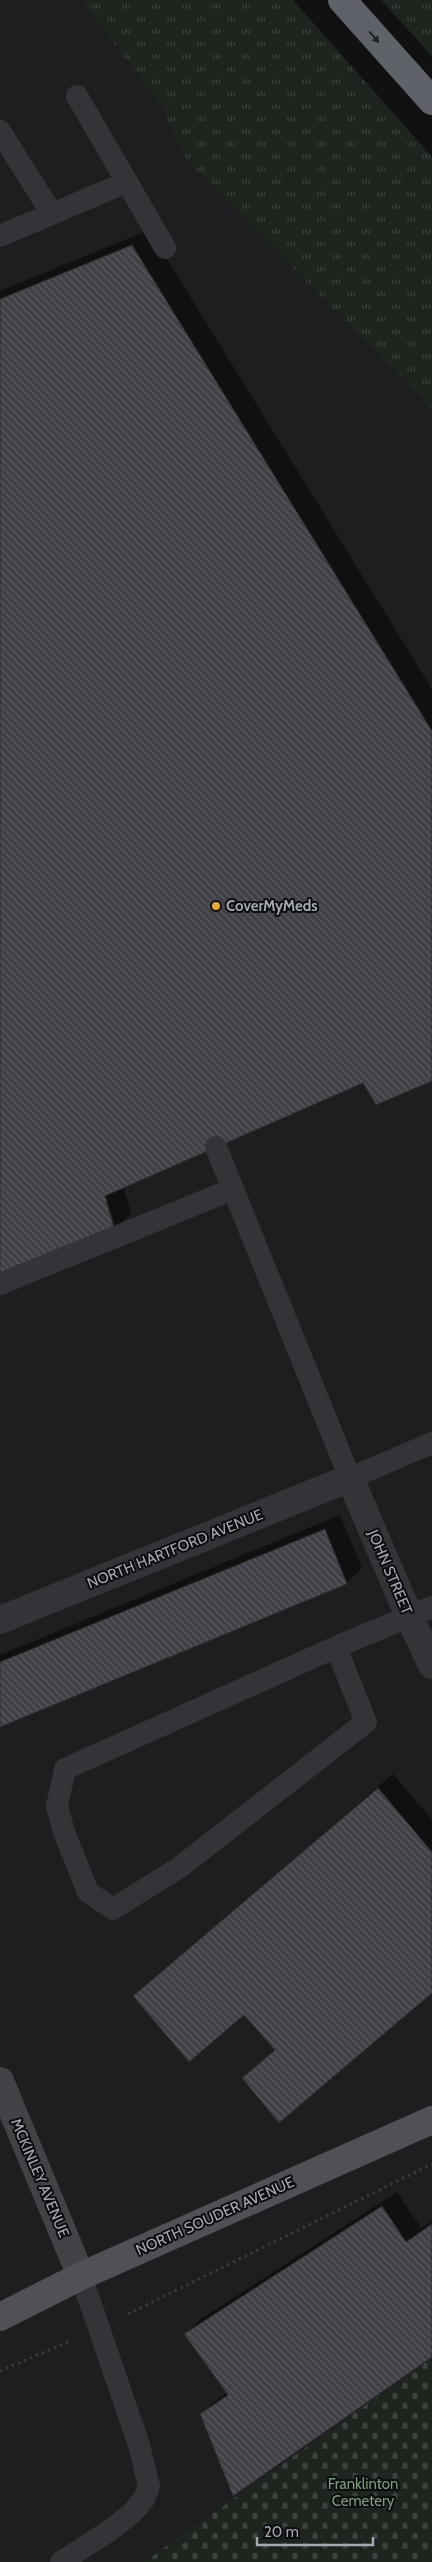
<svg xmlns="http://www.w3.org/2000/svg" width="432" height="2562" font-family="Cabin,sans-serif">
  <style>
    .built { fill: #1e1e20 }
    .grass { fill: url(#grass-tufts) }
    .cemetery { fill: url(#cemetery-stones) }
    .shadow { fill: #0007; fill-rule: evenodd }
    .building { fill: url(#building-back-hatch); stroke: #2c2c2f }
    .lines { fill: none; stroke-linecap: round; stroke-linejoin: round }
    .path { stroke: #393a3e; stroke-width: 3; stroke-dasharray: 2.5 4; stroke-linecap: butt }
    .lane { stroke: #333438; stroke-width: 22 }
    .street { stroke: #333438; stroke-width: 28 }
    .secondary { stroke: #414347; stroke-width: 28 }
    .primary { stroke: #4f5156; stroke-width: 28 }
    .highway { stroke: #5f6268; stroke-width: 28 }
    .oneway { fill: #212224 }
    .poi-dot { fill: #e5a937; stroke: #0c0d0e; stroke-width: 2 }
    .labels { text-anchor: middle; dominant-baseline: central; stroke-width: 4; stroke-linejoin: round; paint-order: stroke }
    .poi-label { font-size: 15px; font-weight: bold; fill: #a4a8b3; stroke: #0c0d0e; text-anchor: start }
    .street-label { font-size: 15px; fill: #a4a8b3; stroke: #0c0d0e }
    .park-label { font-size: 15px; fill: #7c9d7d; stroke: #0c0d0e }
  </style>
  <defs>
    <pattern id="grass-tufts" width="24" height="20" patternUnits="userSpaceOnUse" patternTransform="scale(1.25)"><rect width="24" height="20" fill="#1e251f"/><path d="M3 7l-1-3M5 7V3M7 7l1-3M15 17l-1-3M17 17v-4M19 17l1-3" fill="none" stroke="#3c423d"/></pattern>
    <pattern id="cemetery-stones" width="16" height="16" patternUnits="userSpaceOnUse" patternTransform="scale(1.25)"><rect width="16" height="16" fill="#1e251f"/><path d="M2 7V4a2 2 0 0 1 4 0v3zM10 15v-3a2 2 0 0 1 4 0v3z" fill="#3c423d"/></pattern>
    <pattern id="building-back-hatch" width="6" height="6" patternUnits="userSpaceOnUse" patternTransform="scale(1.25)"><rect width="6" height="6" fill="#404146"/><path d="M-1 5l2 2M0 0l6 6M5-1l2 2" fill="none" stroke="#595a5e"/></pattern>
  </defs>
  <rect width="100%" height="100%" fill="#111113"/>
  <!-- built -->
  <path class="built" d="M0 0H80L162 107 184 157 432 410V2562H0Z"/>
  <!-- grass -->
  <path class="grass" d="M80 0H293L432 157V410L184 157 162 107Z
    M381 0H432V56Z"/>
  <!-- cemetery -->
  <path class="cemetery" d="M432 2358V2562H144Z"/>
  <!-- shadow -->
  <path class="shadow" d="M149 230 432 689V1080L363 1081 123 1186 131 1213 115 1230 0 1276V291ZM104 1189 114 1223H112L102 1190Z
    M340 1515 362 1568 347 1583 0 1725V1655Z
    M393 1774 432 1820V1991L243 2079 275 2049 245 2013 135 1996Z
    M397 2192 421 2228 432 2221V2356L201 2414 227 2392 186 2334 201 2319Z"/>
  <!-- building -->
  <path class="building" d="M132 245 432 731V1081L376 1105 363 1083 105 1196 115 1231 0 1277V299Z
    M325 1529 347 1584 0 1727V1662Z
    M378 1788 432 1852V1993L279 2123 242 2078 275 2050 244 2015 189 2062 133 1996Z
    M382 2206 406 2242 432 2224V2357L233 2496 200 2414 228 2395 184 2334Z"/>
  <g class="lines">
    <!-- path -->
    <path class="path" d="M128 2314 432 2164
      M0 2371 70 2341"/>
    <!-- lane -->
    <path class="lane" d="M0 131 52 214
      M127 182 165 248
      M0 236 127 182 77 96
      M216 1147 350 1478 432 1443
      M0 1284 233 1189
      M336 1647 366 1722 180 1867 113 1909 88 1892 64 1832 57 1806 65 1769 336 1647 432 1607
      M61 2562 112 2529 132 2513 144 2499 149 2486 139 2445 81 2276"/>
    <!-- street -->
    <path class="street" d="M0 1620 350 1478 409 1616 432 1665"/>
    <!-- secondary -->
    <path class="secondary" d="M0 2081 81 2276"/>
    <!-- primary -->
    <path class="primary" d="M0 2317 81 2276 432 2120"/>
    <!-- highway -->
    <path class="highway" d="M342 0 432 101"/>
  </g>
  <!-- one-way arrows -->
  <defs><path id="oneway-solid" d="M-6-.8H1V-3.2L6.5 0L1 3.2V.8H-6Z" transform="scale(1.25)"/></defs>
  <use class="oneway" href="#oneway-solid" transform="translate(374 37) rotate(49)"/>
  <!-- markers -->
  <circle class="poi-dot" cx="216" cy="906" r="5"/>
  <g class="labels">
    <!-- poi labels -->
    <g class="poi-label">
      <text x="226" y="906">CoverMyMeds</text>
    </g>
    <!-- street labels -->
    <g class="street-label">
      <text transform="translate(175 1549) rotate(-22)">NORTH HARTFORD AVENUE</text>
      <text transform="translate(390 1572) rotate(67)">JOHN STREET</text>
      <text transform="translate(40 2178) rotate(67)">MCKINLEY AVENUE</text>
      <text transform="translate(215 2216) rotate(-24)">NORTH SOUDER AVENUE</text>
    </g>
    <!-- park labels -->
    <g class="park-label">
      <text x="363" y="2484">Franklinton<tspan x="363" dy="17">Cemetery</tspan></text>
    </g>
  </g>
  <!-- scale -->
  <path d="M257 2537v8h116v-8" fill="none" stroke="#a4a8b3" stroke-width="2.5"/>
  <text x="264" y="2537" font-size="15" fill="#a4a8b3" stroke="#0c0d0e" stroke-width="4" paint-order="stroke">20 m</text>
</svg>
